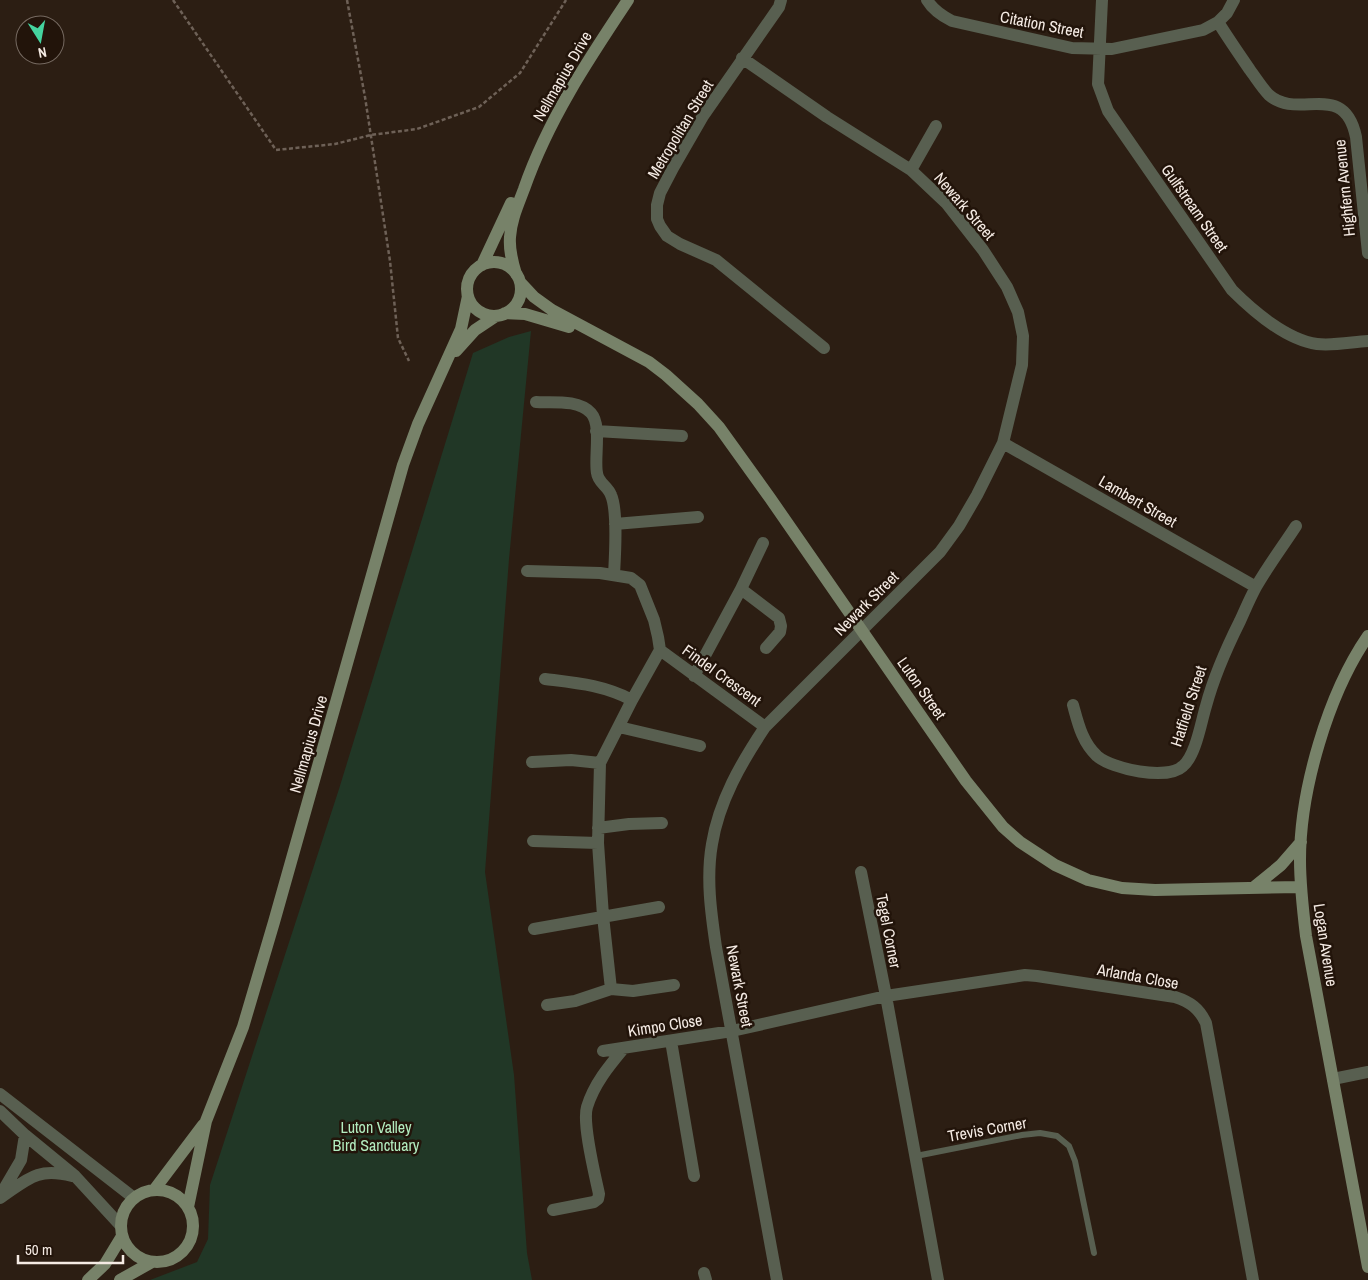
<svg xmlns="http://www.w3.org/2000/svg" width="1368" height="1280" font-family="'Archivo Narrow',sans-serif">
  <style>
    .green { fill: #213726 }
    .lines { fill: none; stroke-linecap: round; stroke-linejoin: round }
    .path { stroke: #6e6157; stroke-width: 2.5; stroke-dasharray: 4 2.5; stroke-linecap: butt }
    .lane { stroke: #585f50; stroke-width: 6 }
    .street { stroke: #585f50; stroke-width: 12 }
    .secondary { stroke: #778269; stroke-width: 12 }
    .labels { text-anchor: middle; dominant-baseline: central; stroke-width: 5; stroke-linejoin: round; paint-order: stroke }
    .street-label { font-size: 16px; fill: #f5ebe4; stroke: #22140a }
    .park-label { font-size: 16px; fill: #b2ecbf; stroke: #22140a }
  </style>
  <rect width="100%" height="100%" fill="#2c1e13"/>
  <!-- green -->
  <path class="green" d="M531 331 509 559 485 872 514 1075 527 1253 532 1280H150L197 1262 208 1239 210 1185 339 789 473 353 509 337Z"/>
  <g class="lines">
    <!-- path -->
    <path class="path" d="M173 0 276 150 335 144 371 135 417 129 479 107 520 73 566 0
      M347 0 365 97 390 261 398 338 409 361"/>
    <!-- lane -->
    <path class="lane" d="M916 1156 1022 1135 1040 1133 1057 1136 1069 1146 1075 1161 1094 1253"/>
    <!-- street -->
    <path class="street" d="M781 0 779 7 703 116 673 168 660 193 657 205V219L660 226 667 236 680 244 716 260 824 348
      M927 0C933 10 942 16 952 21L1072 48 1112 49 1203 30 1218 22 1227 13 1234 0
      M1102 0 1098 84 1108 111 1232 290C1253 311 1287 340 1317 344 1333 346 1352 342 1368 341
      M1218 22C1228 38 1239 54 1250 70 1256 78 1262 88 1269 95 1298 121 1344 79 1356 137L1368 253
      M742 58 827 117 911 170 947 204 983 250 1007 287 1018 312 1023 336 1022 365 1003 443 977 495 959 526 940 552 765 727C741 763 719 801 712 844 706 878 711 913 716 947L777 1280
      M911 170 936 126
      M536 402C552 403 578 399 591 413 602 425 594 458 597 473 598 483 608 486 611 495 618 511 615 556 614 575
      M596 431 682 436
      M1003 443 1256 587
      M615 524 698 517
      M527 571 600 573 631 578 640 585 654 620 658 637 660 650 632 700 600 763 598 843 603 916 611 989
      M741 589 779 618 781 626 780 632 766 648
      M660 650 765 727
      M694 676 741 589 763 543
      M545 679C577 683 603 685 632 700
      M1073 705C1078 723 1082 742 1097 756 1112 769 1167 781 1183 766 1196 755 1201 722 1206 706 1214 676 1226 649 1240 621 1245 610 1250 598 1256 587 1268 566 1283 546 1296 526
      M619 727 700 746
      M532 762 571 760 600 763
      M598 828 629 824 662 823
      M533 841 598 843
      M861 872 886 996 938 1280
      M534 929 659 907
      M547 1005 575 1001 611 989 633 991 674 985
      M671 1041 694 1176
      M603 1051 732 1031 886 996 1025 975 1037 976 1175 997C1190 1002 1199 1008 1206 1023L1253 1280
      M1333 1079 1368 1072
      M0 1094 134 1198
      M0 1111 25 1135 75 1176 121 1226
      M0 1196 21 1160 25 1135
      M0 1198C28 1179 37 1167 72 1176
      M553 1210 594 1202 598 1199 599 1194C595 1175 582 1123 587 1107 594 1084 609 1066 624 1048
      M704 1273 706 1280"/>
    <!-- secondary -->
    <path class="secondary" d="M467 289a27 27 0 1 1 54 0a27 27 0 1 1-54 0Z
      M482 265 511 203
      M516 274C512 261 509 250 510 237 511 220 518 205 524 189 548 120 588 60 628 0
      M520 282 534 297 552 310 649 362 666 375 698 404 719 427 770 498 966 781 1003 827 1020 842 1055 865 1088 880 1122 888 1155 890 1300 887
      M505 313 525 314 569 327
      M456 351 475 330 496 316
      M1368 636C1328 694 1300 790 1300 860 1300 886 1303 911 1306 936L1368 1267
      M1253 888 1281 865 1301 842
      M154 1190 203 1125
      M121 1226a36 36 0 1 1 72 0a36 36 0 1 1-72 0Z
      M188 1207 206 1121 243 1027 274 922 403 465 418 424 461 329 468 296
      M88 1280 105 1264 122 1236
      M120 1280 152 1262"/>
  </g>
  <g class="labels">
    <!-- street labels -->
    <g class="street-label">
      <text transform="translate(1042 24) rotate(11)">Citation Street</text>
      <text transform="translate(562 76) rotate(-60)">Nellmapius Drive</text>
      <text transform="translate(680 129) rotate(-59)">Metropolitan Street</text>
      <text transform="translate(1344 188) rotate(-96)">Highfern Avenue</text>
      <text transform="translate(965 206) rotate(49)">Newark Street</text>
      <text transform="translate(1195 208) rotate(55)">Gulfstream Street</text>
      <text transform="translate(1138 501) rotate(30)">Lambert Street</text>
      <text transform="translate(866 603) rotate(-45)">Newark Street</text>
      <text transform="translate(722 675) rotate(36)">Findel Crescent</text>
      <text transform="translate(922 688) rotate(55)">Luton Street</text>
      <text transform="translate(1188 706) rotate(-72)">Hatfield Street</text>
      <text transform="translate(308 744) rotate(-74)">Nellmapius Drive</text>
      <text transform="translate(889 931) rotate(79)">Tegel Corner</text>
      <text transform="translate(1326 945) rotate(81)">Logan Avenue</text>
      <text transform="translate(1138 976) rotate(10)">Arlanda Close</text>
      <text transform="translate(740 986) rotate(79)">Newark Street</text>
      <text transform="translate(665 1025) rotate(-9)">Kimpo Close</text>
      <text transform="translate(987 1129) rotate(-10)">Trevis Corner</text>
    </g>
    <!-- park labels -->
    <g class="park-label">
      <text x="376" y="1127">Luton Valley<tspan x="376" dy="18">Bird Sanctuary</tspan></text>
    </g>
  </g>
  <!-- north arrow -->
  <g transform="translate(40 40) rotate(169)"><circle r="24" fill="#22140a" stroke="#766a61"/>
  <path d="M0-4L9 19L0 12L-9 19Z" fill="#45d49f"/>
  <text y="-8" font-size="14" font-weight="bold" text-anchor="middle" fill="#f5ebe4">N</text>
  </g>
  <!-- scale -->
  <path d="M18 1255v8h105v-8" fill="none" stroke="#f5ebe4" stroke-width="2.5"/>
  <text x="25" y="1255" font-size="15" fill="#f5ebe4" stroke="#22140a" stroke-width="4" paint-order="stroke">50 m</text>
</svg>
